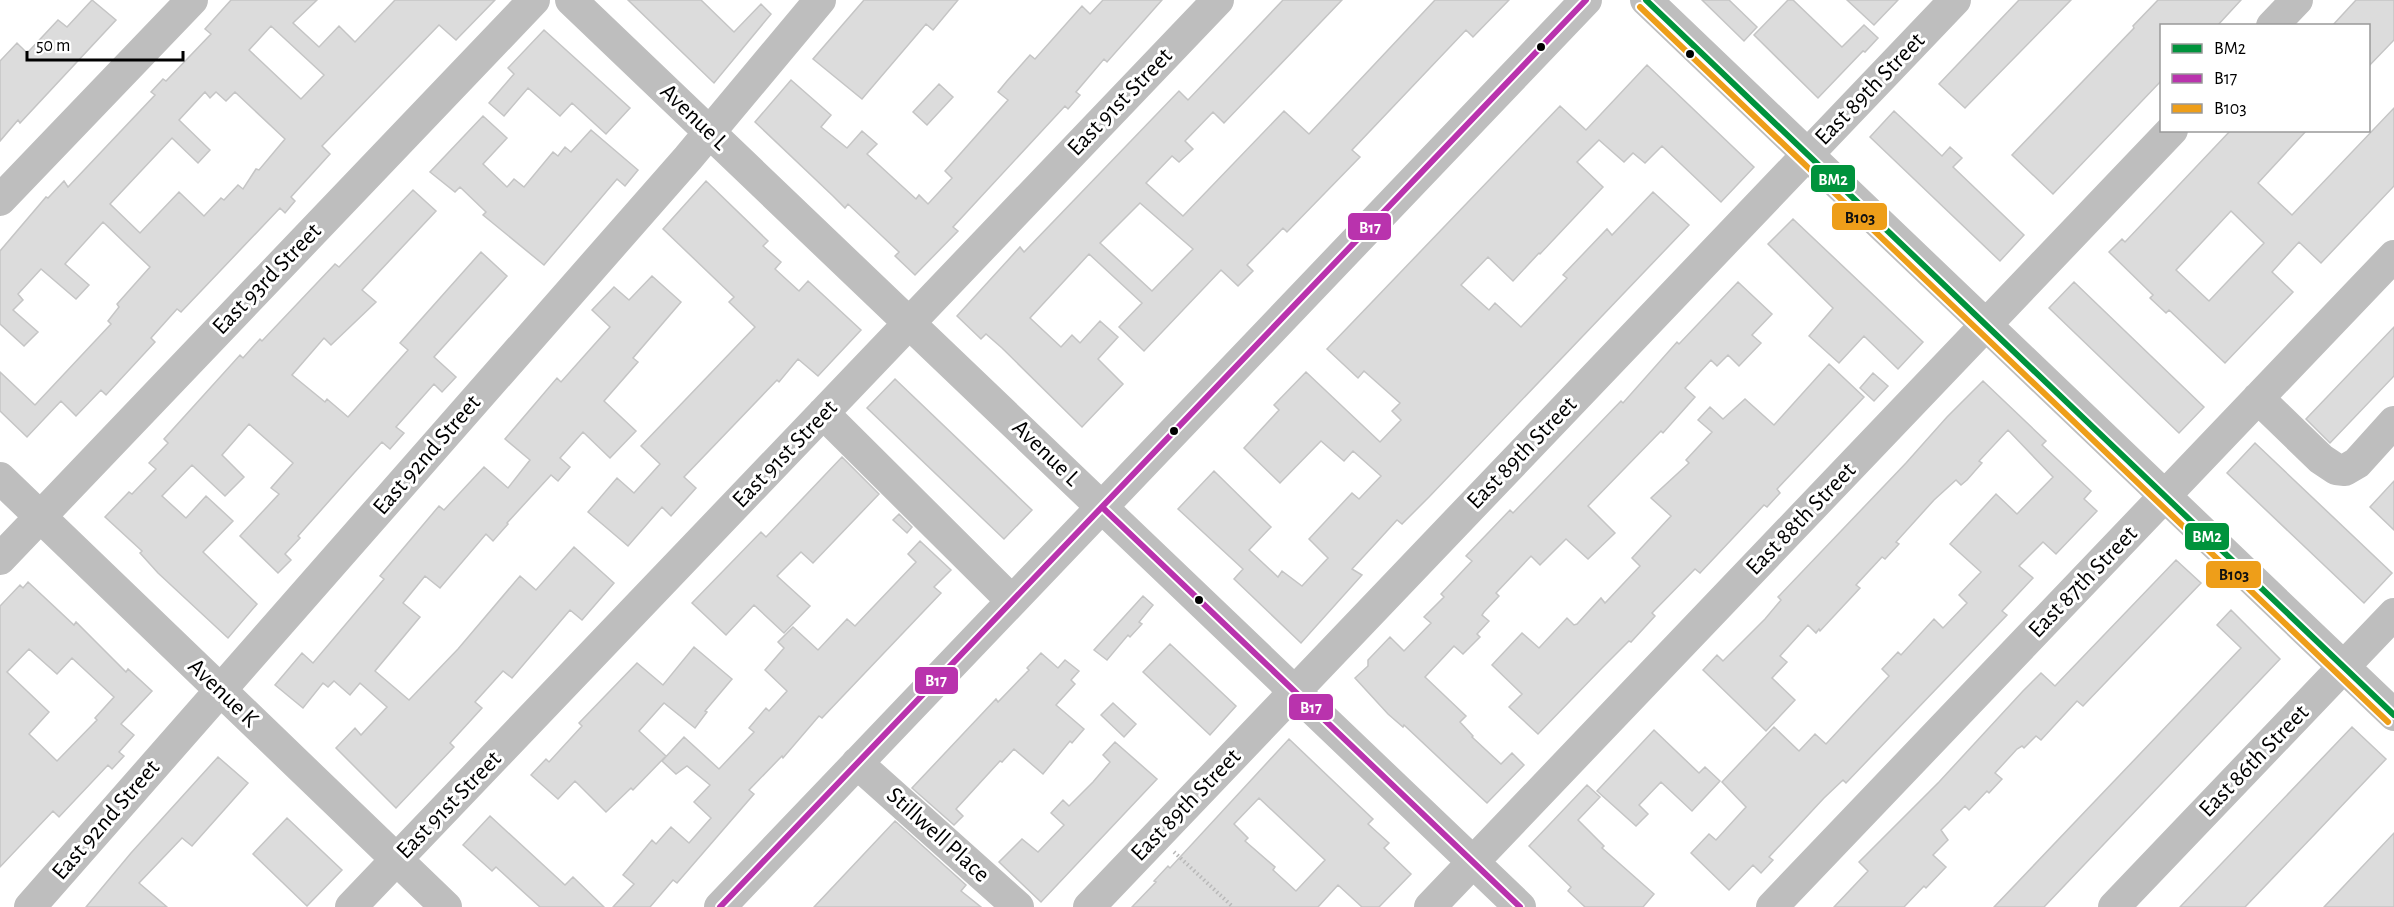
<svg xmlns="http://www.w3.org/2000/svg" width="2394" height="907" font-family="'Alegreya Sans',sans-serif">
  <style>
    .building { fill: #dcdcdc; stroke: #c5c5c5; stroke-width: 1.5; fill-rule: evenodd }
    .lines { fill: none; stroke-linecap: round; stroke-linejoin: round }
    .path { stroke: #b8b8b8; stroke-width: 4; stroke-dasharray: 1.5 3; stroke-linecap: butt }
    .minor { stroke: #bebebe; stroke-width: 32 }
    .bus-1-casing { stroke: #fff; stroke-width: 10 }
    .bus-2-casing { stroke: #fff; stroke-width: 10 }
    .bus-3-casing { stroke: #fff; stroke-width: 10 }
    .bus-1 { stroke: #00933c; stroke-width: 6 }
    .bus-2 { stroke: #b933ad; stroke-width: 6 }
    .bus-3 { stroke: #ee9e19; stroke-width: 6 }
    .bus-dot { fill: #000; stroke: #fff; stroke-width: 2 }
    .labels { text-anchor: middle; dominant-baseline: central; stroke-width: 6; stroke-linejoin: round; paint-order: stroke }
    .street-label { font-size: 24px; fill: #000; stroke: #fff }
    .line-badge { stroke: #fff; stroke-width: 2 }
    .badge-label { font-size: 16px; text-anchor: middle; font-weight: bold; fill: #fff }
    .pale-badge-label { font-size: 16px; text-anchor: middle; font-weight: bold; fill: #111 }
  </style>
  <rect width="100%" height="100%" fill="#fff"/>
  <!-- building -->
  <path class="building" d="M92 0 116 20 20 123 18 120 0 141V61L17 43 26 52 29 51 58 20 67 27Z
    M231 0H317L293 23 319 47 339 26 355 42 395 0H495L456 40 439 25 322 146 330 154 291 197 295 201 285 213 280 208 181 312 177 309 151 338 155 342 106 395 101 390 76 416 61 401 27 437 0 411V372L35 405 111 324 108 321 119 307 117 304 150 267 103 222 65 264 89 285 76 299 41 269 18 294 23 300 13 310 38 332 24 346 0 324V251L46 197 48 198 64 181 68 187 155 95 151 92 163 79 166 81 211 34 205 29ZM271 26 324 75 301 99 249 50ZM205 92 210 98 216 92 226 101 235 92 285 139 259 170 256 169 243 189 238 185 224 200 221 198 204 216 179 192 140 233 110 204 172 138 198 163 210 150 179 120Z
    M628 0H701L734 32 761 4 771 14 714 83Z
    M864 0H958L933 30 926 24 862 99 813 59Z
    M1103 0H1162L1107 62 1104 59 1076 92 1080 95 1068 109 1065 106 977 201 953 227 958 231 915 275 895 256 899 252 848 204 845 208 833 196 755 122 791 80 831 115 821 127 847 148 862 131 877 144 867 154 916 199 919 195 928 204 952 178 945 171 1008 100 998 92 1007 81 1030 55 1035 59 1082 6 1090 14Z
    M1283 0H1342L1224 123 1213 112 1185 141 1193 149 1179 162 1172 156 1146 183 1183 216 1284 111 1309 134 1435 0H1509L1473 37 1466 30 1352 150 1360 157 1287 232 1283 228 1247 265 1253 271 1238 286 1221 270 1144 351 1119 327 1142 303 1089 254 1030 318 1061 347 1072 335 1080 343 1100 321 1118 337 1098 359 1123 384 1082 427 1002 348 986 334 981 339 957 316 1020 247 1024 252 1179 91 1188 100ZM1140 203 1193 249 1152 291 1100 243Z
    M1702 0H1729L1757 27 1744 41Z
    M1788 0H1793L1842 47 1864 25 1878 38 1865 52 1863 51 1818 98 1754 35Z
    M1847 0H1898L1874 25Z
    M2019 0H2071L1965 108 1939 84Z
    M2158 0H2241L2217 26H2162V80L2053 194 2012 155 2134 28 2133 26Z
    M2356 0H2394V40L2368 67V26H2332Z
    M544 30 630 108 606 134 572 103 560 116 528 88 504 116 489 103 514 74 508 68Z
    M1647 65 1754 167 1721 202 1662 146 1645 163 1633 153 1624 162 1599 140 1577 162 1603 187 1540 254 1539 253 1513 281 1488 257 1461 285 1489 310 1495 303 1521 327 1567 278 1563 275 1607 229 1612 235 1653 192 1689 225 1429 497 1402 524 1397 520 1376 543 1352 569 1362 575 1301 643 1234 579 1243 569 1178 509 1214 471 1271 527 1249 550 1278 577 1282 571 1302 586 1328 558 1309 539 1352 493 1359 499 1381 476 1353 451 1344 461 1321 441 1280 483 1244 448 1279 410 1274 405 1306 372 1380 442 1401 420 1392 411 1400 403 1364 371 1358 378 1327 349 1560 106 1586 130Z
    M939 84 953 97 927 125 913 112Z
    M2394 108V186L2321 263 2299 242 2272 272 2293 292 2225 363 2169 310 2166 313 2150 298 2153 295 2109 252 2122 239 2125 242 2231 130H2307L2258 183 2292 215ZM2231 211 2264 243 2209 301 2176 270Z
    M1894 111 1942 156 1950 147 1962 158 1953 167 2024 235 2000 261 1870 137Z
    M483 116 507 138 483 164 507 187 514 179 524 187 553 152 558 156 565 147 571 152 591 130 638 170 625 186 617 179 544 265 483 215 486 212 460 187 455 192 430 172Z
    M706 181 768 241 763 246 781 262 775 269 799 291 808 281 861 330 818 376 798 359 779 382 777 380 684 477 696 488 671 516 662 507 628 546 588 512 617 478 634 493 660 464 641 446 755 327 729 302 734 297 663 229Z
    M413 190 436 211 362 290 376 302 331 345 324 338 292 375 325 402 327 399 348 417 408 350 400 343 481 252 507 276 434 357 456 377 442 392 434 384 396 427 404 433 390 449 382 442 354 473 298 536 300 538 285 554 291 560 278 573 240 536 279 494 271 488 293 463 249 424 222 455 244 477 225 496 192 465 162 496 186 518 206 496 233 521 203 552 257 604 228 638 158 573 140 553 142 551 105 517 129 492 132 494 156 469 149 463 168 443 164 439 240 355 243 358 260 339 262 341 335 264 339 267Z
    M1793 219 1923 342 1898 369 1864 336 1839 363 1809 336 1833 308 1768 244Z
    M652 276 681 302 633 358 638 362 604 401 636 431 610 458 583 432 560 458 570 467 558 481 551 475 507 523 508 524 493 541 486 534 440 588 425 576 403 603 420 617 375 671 409 700 458 649 520 576 536 590 574 547 614 583 582 620 570 610 512 678 503 671 475 702 482 708 450 743 454 747 396 808 336 748 355 728 361 735 387 707 360 683 350 695 334 681 328 687 323 683 303 708 275 685 302 653 313 663 384 579 380 576 439 506 444 510 484 467 508 488 530 460 505 439 557 378 561 382 610 327 592 310 614 287 629 300Z
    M1738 282 1772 314 1752 335 1761 343 1739 366 1728 355 1717 366 1711 360 1685 388 1695 397 1663 433 1661 431 1588 506 1615 533 1588 559 1566 539 1540 565 1531 556 1496 593 1499 596 1484 612 1482 615 1489 621 1477 634 1480 637 1463 654 1454 646 1425 677 1466 716 1460 722 1473 736 1472 737 1501 764 1512 753 1524 765 1487 803 1404 725 1403 727 1388 714 1355 678 1368 666V660L1390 637 1404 651 1431 623 1424 617 1444 597 1441 594 1472 561 1466 556 1510 510 1513 513 1621 401 1623 403 1677 342 1679 344Z
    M2074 282 2204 407 2179 433 2049 308Z
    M2394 327V376L2330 443 2306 419Z
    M1829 364 1864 397 1777 489 1780 493 1767 507 1764 505 1700 573 1695 569 1652 613 1655 616 1631 642 1629 641 1602 668 1538 734 1509 707 1522 694 1492 665 1522 633 1539 648 1567 618 1574 625 1577 624 1601 598 1605 603 1640 566 1632 558 1671 516 1651 498 1689 463 1686 460 1712 432 1698 420 1710 407 1723 419 1745 399 1774 425Z
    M1873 373 1888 386 1874 401 1860 388Z
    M895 379 1032 510 1004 539 867 408Z
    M1983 381 2046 441 2042 445 2091 491 2084 499 2097 511 2056 554 2043 542 2019 566 2033 578 2002 611 2007 615 1846 783 1843 780 1824 798 1769 857 1773 860 1761 873 1753 865 1729 890 1691 853 1709 834 1716 840 1746 807 1722 782 1774 727 1799 751 1815 734 1826 744 1889 676 1882 669 1898 652 1901 655 1934 619 1943 628 1967 603 1959 595 1981 572 1950 544 1996 494 2017 514 2053 477 2008 430 1979 461 1982 463 1967 480 1961 485 1956 480 1934 500 1896 542 1899 544 1885 559 1882 557 1856 585 1860 588 1820 631 1819 629 1816 633 1808 625 1780 656 1787 662 1772 678 1795 700 1766 731 1703 670 1717 655 1723 661 1765 619 1781 600 1778 597 1906 463 1947 417Z
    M2255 443 2392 573 2364 603 2227 473Z
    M842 457 879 494 813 563 801 552 777 576 810 606 784 633 754 605 726 635 692 603 761 532 766 537Z
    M2394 481V530L2370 507Z
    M899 514 912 527 907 533 893 520Z
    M920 541 951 570 934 587 941 593 822 718 819 716 783 758 782 756 749 790 754 794 677 883 673 880 650 907H613L634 884 623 875 652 840 656 844 671 827 689 843 711 818 694 802 710 785 687 766 676 774 662 761 684 737 719 769 754 732 749 728 766 708 769 711 787 691 765 670 784 648 778 642 793 627 818 650 847 619 855 626 916 562 908 554Z
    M2176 560 2201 583 2083 706 2077 701 2041 740 2036 736 2024 748 2022 746 2017 749 1995 773 2002 779 1989 793 1987 791 1969 810 1965 806 1941 830 1948 840 1933 855 1946 867 1926 888 1924 886 1904 907H1834L1868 871 1859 862 1939 782 2023 691 2041 673 2055 686Z
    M28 582 74 625 76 622 126 672 128 669 152 691 121 724 134 735 119 752 124 756 112 769 108 765 59 817 53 811 0 867V606L20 585 23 588ZM29 649 57 674 72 658 114 697 95 718 97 720 57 761 29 734 49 712 7 672Z
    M1143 596 1153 605 1139 622 1142 624 1130 637 1128 635 1107 660 1094 650Z
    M2231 610 2280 659 2044 907H1994L2241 648 2217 625Z
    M1170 644 1236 706 1210 735 1143 672Z
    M694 647 732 679 705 711 707 712 695 728 664 703 639 731 666 756 633 790 631 788 606 812 575 781 558 799 531 775 546 759 549 762 582 726 579 723 637 663 663 685Z
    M1041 653 1058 668 1065 660 1079 671 1071 680 1075 684 1056 705 1084 729 1072 743 1070 741 1043 774 1014 749 1002 762 1000 761 956 809 963 816 954 825 912 788 996 699 998 702 1029 670 1027 668Z
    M1113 703 1136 724 1124 737 1101 715Z
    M2352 727 2386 759 2315 834 2245 907H2180Z
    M1654 730 1699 773 1705 767 1720 781 1692 811 1661 782 1639 805 1648 814 1636 826 1597 791Z
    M1289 739 1373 819 1368 824 1389 843 1384 848 1411 874 1379 907H1362L1338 885 1318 907H1132L1156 882 1154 881 1168 866 1170 868ZM1259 798 1325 860 1296 891 1273 870 1275 867 1245 841 1248 838 1234 824Z
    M1115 742 1157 779 1041 902 999 862 1022 839 1038 852 1064 825 1051 813 1063 800 1069 806 1093 782 1110 762 1103 755Z
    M218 757 248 783 192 846 182 838 139 883 167 907H86L131 853Z
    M1587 785 1600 797 1578 820 1604 846 1602 848 1654 894 1643 907H1585L1568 891 1571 887 1529 846Z
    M490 816 565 885 573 877 604 907H540L496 867 492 871 463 845Z
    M287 818 342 870 307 906 253 854Z
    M895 821 966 885 961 891 981 907H814Z
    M2394 833V907H2324L2343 887Z"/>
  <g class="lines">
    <!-- path -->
    <path class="path" d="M1174 852 1233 907"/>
    <!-- minor -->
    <path class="minor" d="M571 0 1520 907
      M1646 0 2394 715
      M2272 26 2297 0
      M0 200 192 0
      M2258 398 2321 459 2336 469 2345 470 2357 463 2394 422
      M823 413 1012 601
      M0 478 446 907
      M0 559 534 0
      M857 763 1018 907
      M30 907 688 158 820 0
      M351 907 1218 0
      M720 907 1586 0
      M1089 907 1955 0
      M1430 907 2172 130
      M1772 907 2394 256
      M2114 907 2394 614"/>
    <!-- bus-1 casing -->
    <g class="bus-1-casing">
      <path id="bus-1" d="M1646 0 2394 715"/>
    </g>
    <!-- bus-2 casing -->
    <g class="bus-2-casing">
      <path id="bus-2" d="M1102 507 1520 907
        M720 907 1586 0"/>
    </g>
    <!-- bus-3 casing -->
    <g class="bus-3-casing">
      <path id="bus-3" d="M1640 7 2388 722"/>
    </g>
    <!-- bus-1 -->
    <use href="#bus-1" class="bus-1"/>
    <!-- bus-2 -->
    <use href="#bus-2" class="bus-2"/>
    <!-- bus-3 -->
    <use href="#bus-3" class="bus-3"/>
  </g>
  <!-- markers -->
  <g class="bus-dot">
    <circle cx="1541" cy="47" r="5"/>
    <circle cx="1690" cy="54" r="5"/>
    <circle cx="1174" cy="431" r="5"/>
    <circle cx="1199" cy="600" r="5"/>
  </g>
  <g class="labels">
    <!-- street labels -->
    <g class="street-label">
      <text transform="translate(1870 89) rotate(-46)">East 89th Street</text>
      <text transform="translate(1120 102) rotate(-46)">East 91st Street</text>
      <text transform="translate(694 117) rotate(44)">Avenue L</text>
      <text transform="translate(267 279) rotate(-46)">East 93rd Street</text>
      <text transform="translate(1046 453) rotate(44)">Avenue L</text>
      <text transform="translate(1522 453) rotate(-46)">East 89th Street</text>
      <text transform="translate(785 454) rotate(-46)">East 91st Street</text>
      <text transform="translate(427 455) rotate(-49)">East 92nd Street</text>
      <text transform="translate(1801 519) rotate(-46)">East 88th Street</text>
      <text transform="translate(2083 582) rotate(-46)">East 87th Street</text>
      <text transform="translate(223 693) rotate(44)">Avenue K</text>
      <text transform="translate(2254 761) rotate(-46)">East 86th Street</text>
      <text transform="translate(449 805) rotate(-46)">East 91st Street</text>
      <text transform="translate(1186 805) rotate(-46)">East 89th Street</text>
      <text transform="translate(106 820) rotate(-49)">East 92nd Street</text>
      <text transform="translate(938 835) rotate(42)">Stillwell Place</text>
    </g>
  </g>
  <g class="line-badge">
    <rect x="1810" y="164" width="46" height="29" rx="6" fill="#00933c"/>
    <rect x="1831" y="202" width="57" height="29" rx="6" fill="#ee9e19"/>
    <rect x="1347" y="212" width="45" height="29" rx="6" fill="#b933ad"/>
    <rect x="2184" y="522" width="46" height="29" rx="6" fill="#00933c"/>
    <rect x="2205" y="560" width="57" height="29" rx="6" fill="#ee9e19"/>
    <rect x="914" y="666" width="45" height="29" rx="6" fill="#b933ad"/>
    <rect x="1288" y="693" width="46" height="28" rx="6" fill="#b933ad"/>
  </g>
  <g class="badge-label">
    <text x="1833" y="185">BM2</text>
    <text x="1370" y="233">B17</text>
    <text x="2207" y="542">BM2</text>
    <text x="936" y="686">B17</text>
    <text x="1311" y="713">B17</text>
  </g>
  <g class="pale-badge-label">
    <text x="1860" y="223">B103</text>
    <text x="2234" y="580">B103</text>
  </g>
  <!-- legend -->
  <rect x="2160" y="24" width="210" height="108" fill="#ffffff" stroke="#999999" stroke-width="1.5"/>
  <rect x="2172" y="44" width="30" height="9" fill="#00933c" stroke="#999999" stroke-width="1.5"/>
  <text x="2214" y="54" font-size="18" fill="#000000">BM2</text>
  <rect x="2172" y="74" width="30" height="9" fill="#b933ad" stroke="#999999" stroke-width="1.5"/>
  <text x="2214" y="84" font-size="18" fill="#000000">B17</text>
  <rect x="2172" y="104" width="30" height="9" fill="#ee9e19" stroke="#999999" stroke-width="1.5"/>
  <text x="2214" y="114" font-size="18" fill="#000000">B103</text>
  <!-- scale -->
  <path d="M27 51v9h156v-9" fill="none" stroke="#000000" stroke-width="3"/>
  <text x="36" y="51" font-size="18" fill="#000000" stroke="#ffffff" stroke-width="4.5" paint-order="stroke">50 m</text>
</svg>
